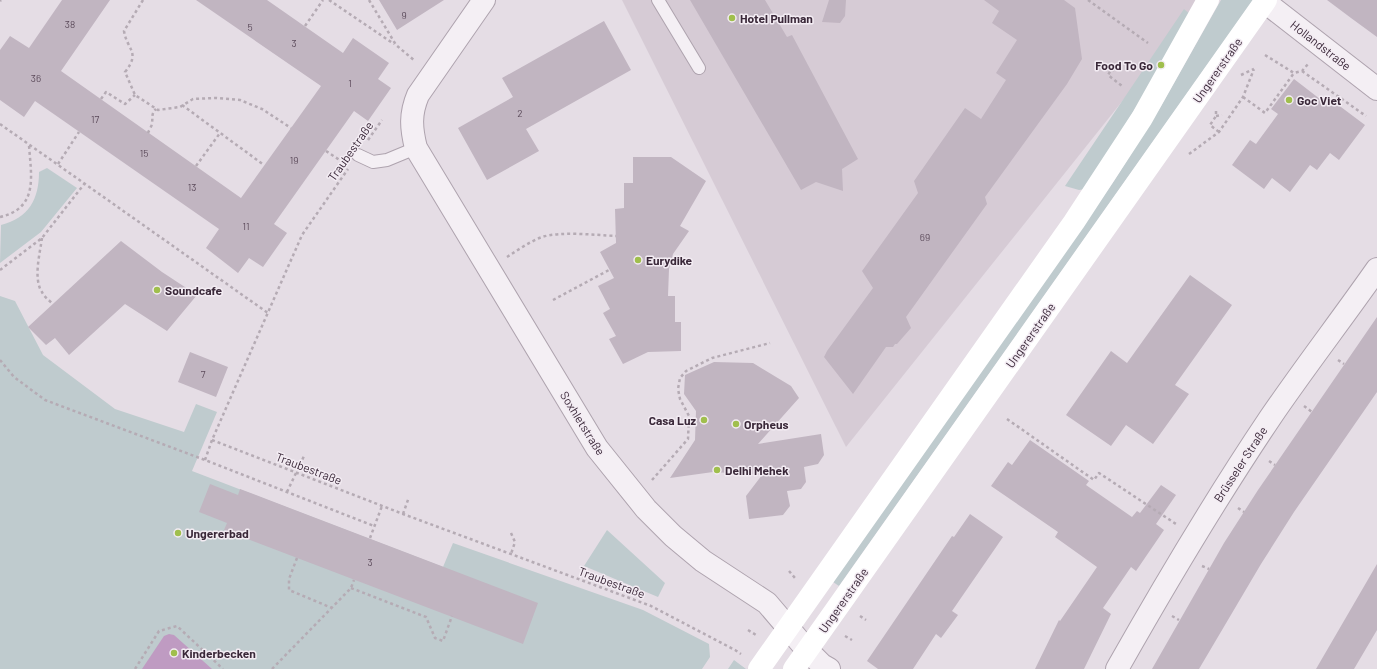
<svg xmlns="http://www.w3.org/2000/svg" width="1377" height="669" font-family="Barlow,sans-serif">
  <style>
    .built { fill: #d6cbd5 }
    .green { fill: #bfcbce }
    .water { fill: #bf9bc2 }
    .building { fill: #c1b5c1 }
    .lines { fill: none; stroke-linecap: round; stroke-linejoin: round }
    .service-casing { stroke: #aea3ae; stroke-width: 14 }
    .minor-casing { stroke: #aea3ae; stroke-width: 24 }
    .path { stroke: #b5abb4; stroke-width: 2.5; stroke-dasharray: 3 3; stroke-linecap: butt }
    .service { stroke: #f4eff4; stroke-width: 12 }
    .minor { stroke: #f4eff4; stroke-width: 22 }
    .secondary { stroke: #fff; stroke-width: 22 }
    .poi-dot { fill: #a0bf4d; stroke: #f3ecf3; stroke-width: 1.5 }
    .labels { text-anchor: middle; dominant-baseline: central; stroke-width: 3; stroke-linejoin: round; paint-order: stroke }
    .number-label { font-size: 10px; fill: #5c4b5b }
    .poi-label { font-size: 12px; font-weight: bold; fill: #3a2839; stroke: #f3ecf3; text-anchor: start }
    .street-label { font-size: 12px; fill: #3a2839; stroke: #f3ecf3 }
  </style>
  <rect width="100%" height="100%" fill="#e5dde5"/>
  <!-- built -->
  <path class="built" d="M622 0H1203L846 447Z"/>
  <!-- green -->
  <path class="green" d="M1221 0H1253L839 586 833 582 1114 181 1161 106Z
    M1184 9 1191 15 1150 85 1085 189 1079 190 1065 186Z
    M47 168 77 188 41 232 0 263 1 225C29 218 39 199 39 172Z
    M0 296 15 301 43 355 115 409 184 432 196 404 217 412 192 471 443 567 453 543 643 610 709 644 710 657 702 669H0Z
    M607 530 665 583 658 597 584 566Z
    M734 660 746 669H728Z"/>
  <!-- water -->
  <path class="water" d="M169 634 174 635 212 669H142L164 636Z"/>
  <!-- building -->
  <path class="building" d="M62 0H110L61 71 241 198 321 86 196 0H267L343 53 353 38 389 63 378 79 391 88 368 121 354 111 274 224 287 233 263 267 249 258 238 273 206 248 219 229 35 101 24 117 0 100V50L10 36 29 48Z
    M379 0H444L397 30Z
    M690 0H765L787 37 792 35 858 159 842 169 843 191 816 182 801 190Z
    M829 0H846L845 16 840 23 822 22Z
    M984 0H1064L1075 8 1082 59 1067 84 985 197 987 204 906 317 911 328 897 344H895L893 347H886L853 394 824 357 827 351 873 288 862 271 918 193 914 181 965 108 981 119 1006 80 996 73 1017 40 992 23 999 11Z
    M1327 0H1377V37L1351 18Z
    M604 21 631 70 526 129 539 151 487 180 458 128 513 97 502 78Z
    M1294 79 1329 106 1333 101 1365 125 1339 160 1330 153 1317 170 1310 165 1290 192 1272 178 1264 189 1232 165 1250 140 1256 144 1278 114 1271 109Z
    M633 157H671L706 181 680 226 689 231 673 254 669 269 668 296H675V322H681V351L648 352 623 364 609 339 616 336 603 313 610 309 598 286 614 278 600 252 616 243 615 209 624 208V183H633Z
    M121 241 162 272 197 295 167 331 125 304 69 355 55 338 46 345 28 327Z
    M1190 275 1232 305 1175 385 1189 394 1153 444 1126 425 1111 446 1066 415 1111 351 1127 363Z
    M1377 317V392L1294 512 1261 564 1199 669H1152L1224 543 1258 490Z
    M190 352 228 367 216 397 178 382Z
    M714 362 753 363 791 386 799 398 758 444 821 434 824 455 818 464 804 467 806 482 801 489 787 491 790 506 783 515 749 519 746 496 762 475 713 472 670 478 695 440 696 411 684 394 685 375Z
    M1030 440 1089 481 1086 485 1132 517 1137 511 1140 513 1161 485 1176 495 1156 524 1164 530 1136 571 1131 567 1103 608 1111 614 1084 669H1035L1059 620 1060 621 1097 567 1055 537 1058 532 991 486 1008 462 1012 465Z
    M210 484 238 495 240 489 538 603 523 644 224 530 227 523 199 512Z
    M970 514 1003 537 952 611 958 615 941 638 936 634 913 669H878L867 661 952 536 954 537Z
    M1377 564V630L1354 669H1316Z"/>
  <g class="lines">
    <!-- service casing -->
    <g class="service-casing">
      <path id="service" d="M658 0 699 68
        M358 155 373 162 387 160 416 148"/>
    </g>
    <!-- minor casing -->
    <g class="minor-casing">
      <path id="minor" d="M484 0 418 95C410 114 411 128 416 148L597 448 646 509 673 536 703 561 767 603 807 650 822 665 829 669
        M1265 2 1377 89
        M1117 669C1165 584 1215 500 1270 418 1304 368 1342 319 1377 269"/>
    </g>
    <!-- path -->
    <path class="path" d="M143 0 124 31C127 50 141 52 125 72L135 95 158 110 180 107 193 99 217 98 240 100 262 109 291 128
      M329 0 394 44
      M369 0 396 45 415 61
      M1088 0 1148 43
      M0 1 1 0
      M305 26 323 0
      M1265 55 1294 73 1302 71 1308 64
      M1111 66V70L1108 75 1122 86
      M1111 70H1116
      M1302 71 1366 116
      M1241 75 1254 69
      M1243 97 1265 113 1294 73
      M101 99 106 92 125 104 135 95
      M182 105 264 165
      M1216 111V116L1210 125 1219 132
      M1216 116 1222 115
      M0 124 268 313
      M148 133C149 130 152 126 152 123 153 116 151 114 156 109
      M368 140 382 120
      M326 151 341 161
      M1189 154 1219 132 1243 97 1254 69
      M58 164 79 132
      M196 166 220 133
      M0 217C39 208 31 176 29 145
      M42 238C40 253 33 279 42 292 44 297 49 300 53 304
      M507 257C518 250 529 242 542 237 561 231 595 235 616 236
      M0 270 42 238 85 183
      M553 300 609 270
      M0 360 14 377 45 400 205 460 374 526
      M1338 360 1344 364
      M1304 406 1312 412
      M1007 419 1094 480 1099 473 1176 524
      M212 440 403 514 651 606 735 650 741 654
      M205 460 212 440 302 235 348 169
      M1269 461 1275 465
      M652 480 688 439 689 416 680 399 678 389 680 378 686 371 712 358 770 343
      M287 492 304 456
      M1238 508 1244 512
      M403 514 409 497
      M511 533 515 542 511 554
      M370 538 382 506
      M297 558 289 579V590L332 608
      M1202 566 1209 569
      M789 571 795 578
      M351 588 426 617 435 638 443 641 452 616
      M860 616 866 620
      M1172 616 1179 620
      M748 630 756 635
      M845 636 852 640
      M135 669 159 631 177 626 223 669
      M272 669 351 588 354 580"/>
    <!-- service -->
    <use href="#service" class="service"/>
    <!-- minor -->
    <use href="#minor" class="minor"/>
    <!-- secondary -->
    <path class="secondary" d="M759 669 1074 222 1142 118 1208 0
      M794 669 1266 0"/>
  </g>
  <!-- markers -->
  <g class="poi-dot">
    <circle cx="732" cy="18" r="4"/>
    <circle cx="1161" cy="65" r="4"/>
    <circle cx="1289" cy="100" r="4"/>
    <circle cx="638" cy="260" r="4"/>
    <circle cx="157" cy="290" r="4"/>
    <circle cx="704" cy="420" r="4"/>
    <circle cx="736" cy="424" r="4"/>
    <circle cx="717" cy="470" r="4"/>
    <circle cx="178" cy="533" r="4"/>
    <circle cx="174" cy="653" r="4"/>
  </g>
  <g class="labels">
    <!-- number labels -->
    <g class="number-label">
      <text x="404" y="15">9</text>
      <text x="70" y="24">38</text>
      <text x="250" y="27">5</text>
      <text x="294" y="43">3</text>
      <text x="36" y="78">36</text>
      <text x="350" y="83">1</text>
      <text x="520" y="113">2</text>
      <text x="95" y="119">17</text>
      <text x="144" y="153">15</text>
      <text x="294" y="160">19</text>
      <text x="192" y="187">13</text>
      <text x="246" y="226">11</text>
      <text x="925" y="237">69</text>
      <text x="203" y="374">7</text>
      <text x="370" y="562">3</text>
    </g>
    <!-- poi labels -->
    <g class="poi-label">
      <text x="740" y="18">Hotel Pullman</text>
      <text x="1153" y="65" text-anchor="end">Food To Go</text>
      <text x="1297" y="100">Goc Viet</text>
      <text x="646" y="260">Eurydike</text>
      <text x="165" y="290">Soundcafe</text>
      <text x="696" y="420" text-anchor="end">Casa Luz</text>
      <text x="744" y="424">Orpheus</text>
      <text x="725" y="470">Delhi Mehek</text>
      <text x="186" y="533">Ungererbad</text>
      <text x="182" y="653">Kinderbecken</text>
    </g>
    <!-- street labels -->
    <g class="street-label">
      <text transform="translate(1321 45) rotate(38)">Hollandstraße</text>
      <text transform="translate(1217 70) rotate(-55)">Ungererstraße</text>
      <text transform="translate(350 151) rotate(-55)">Traubestraße</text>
      <text transform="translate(1030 335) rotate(-55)">Ungererstraße</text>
      <text transform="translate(583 423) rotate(58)">Soxhletstraße</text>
      <text transform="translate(1240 464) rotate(-57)">Brüsseler Straße</text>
      <text transform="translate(309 468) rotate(21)">Traubestraße</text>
      <text transform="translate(612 582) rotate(20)">Traubestraße</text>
      <text transform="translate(843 600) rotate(-55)">Ungererstraße</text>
    </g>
  </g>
</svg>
